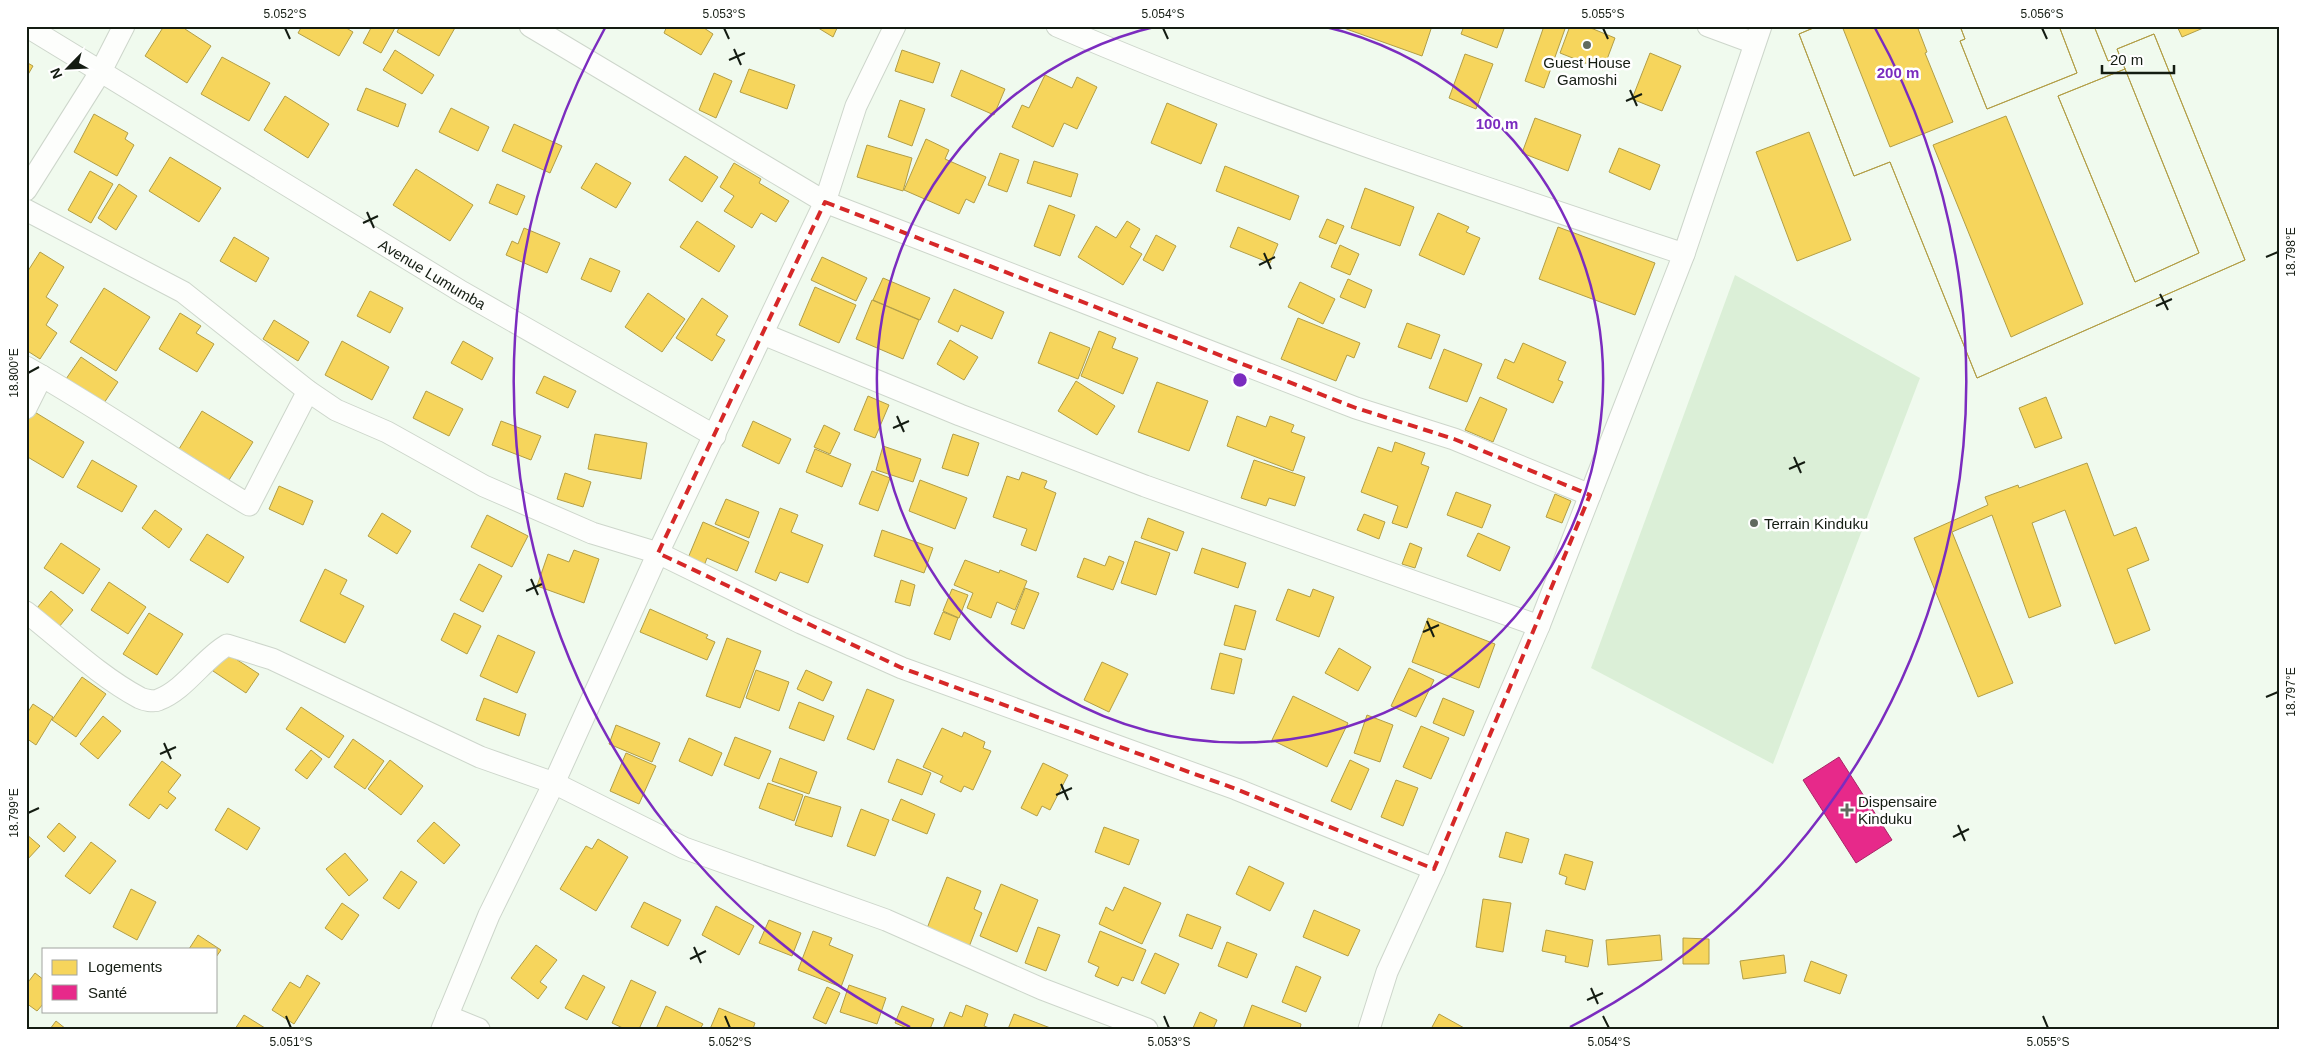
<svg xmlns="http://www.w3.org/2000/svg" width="2305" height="1055" font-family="Arial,sans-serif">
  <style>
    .green { fill: #dbefd7 }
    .homes { fill: #f6d55c; stroke: #b29e46; fill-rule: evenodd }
    .health { fill: #e7298a; stroke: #a82566 }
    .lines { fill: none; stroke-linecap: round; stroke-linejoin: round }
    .minor-casing { stroke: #cdd6cb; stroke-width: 23 }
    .minor { stroke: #fdfefc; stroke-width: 21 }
    .marked { fill: none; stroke: #d62828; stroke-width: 4; stroke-dasharray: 10 6; stroke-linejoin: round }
    .ticks { fill: none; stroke: #141c12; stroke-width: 2 }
    .ring { fill: none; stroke: #7b2cbf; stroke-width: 2.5 }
    .poi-dot { fill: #616a5f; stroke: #fff; stroke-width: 2 }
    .labels { text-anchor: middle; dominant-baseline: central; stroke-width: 5; stroke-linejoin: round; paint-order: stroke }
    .poi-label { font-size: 15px; fill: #141c12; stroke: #fff; text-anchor: start }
    .street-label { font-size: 15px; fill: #141c12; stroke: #fff }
    .centre { fill: #7b2cbf; stroke: #fff; stroke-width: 2.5 }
    .ring-label { font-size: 15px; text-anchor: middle; font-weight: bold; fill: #7b2cbf; stroke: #fff; stroke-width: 5; stroke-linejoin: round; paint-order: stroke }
    .neatline { fill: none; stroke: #141c12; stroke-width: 2 }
    .ticks-label { font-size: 12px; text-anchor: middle; fill: #141c12 }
  </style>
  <rect width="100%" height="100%" fill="#f0faee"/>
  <!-- green -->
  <path class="green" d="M1735 275 1920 378 1773 764 1591 668Z"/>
  <!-- homes -->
  <path class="homes" d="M164 26H186L185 29 211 46 187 83 145 56Z
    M302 26H343L353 32 339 56 298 33Z
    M372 26H396L381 53 363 43Z
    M400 26H456L439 56 397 32Z
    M667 26H701L713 34 701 55 664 33Z
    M815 26H838L833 37Z
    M1338 26H1432L1422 56Z
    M1464 26H1505L1497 48 1461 34Z
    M1544 26H1566L1544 88 1525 81Z
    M1570 26H1586L1615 38 1603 70 1560 53Z
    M1818 26H1842L1890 147 1953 122 1925 53 1927 52 1917 26H1960L1965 39 1960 41 1987 109 2077 73 2059 26H2094L2108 61 2120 56 2125 69 2058 96 2135 282 2199 253 2117 49 2154 34 2245 260 1977 378 1890 162 1854 176 1799 34ZM2006 116 2083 304 2011 337 1933 145Z
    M1818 26H1960L1965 39 1960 41 1987 109 2077 73 2059 26H2094L2108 61 2120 56 2125 69 2058 96 2135 282 2199 253 2117 49 2154 34 2245 260 1977 378 1890 162 1854 176 1799 34Z
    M2177 26H2208L2182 37Z
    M395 50 434 75 422 94 383 70Z
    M902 50 940 63 933 83 895 71Z
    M1650 53 1681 66 1662 111 1632 99Z
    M1465 54 1493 64 1476 109 1449 98Z
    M222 57 270 83 249 121 201 94Z
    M26 62 33 66 26 78Z
    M749 69 795 85 787 109 740 92Z
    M961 70 1005 89 994 115 951 96Z
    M714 73 732 81 716 118 699 110Z
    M1045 75 1072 88 1077 77 1097 87 1077 129 1064 123 1053 147 1012 127 1022 105 1029 108Z
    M366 88 406 104 398 127 357 110Z
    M285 96 329 124 308 158 264 130Z
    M900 100 925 109 912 146 888 137Z
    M1167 103 1217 124 1201 164 1151 143Z
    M451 108 489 127 478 151 439 132Z
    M94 114 128 133 125 139 134 145 117 176 74 152Z
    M1535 118 1581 135 1568 171 1522 153Z
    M514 124 562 146 550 173 502 151Z
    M1809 132 1851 240 1797 261 1756 152Z
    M926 139 949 150 945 159 986 177 974 203 966 199 959 214 904 190Z
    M867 145 912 158 903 191 857 177Z
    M1619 148 1660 165 1650 190 1609 172Z
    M1000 153 1019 160 1007 192 988 185Z
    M685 156 718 177 702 202 669 180Z
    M170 157 221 188 199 222 149 191Z
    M1034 161 1078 174 1071 197 1027 183Z
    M596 163 631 183 616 208 581 188Z
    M734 163 761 179 759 183 789 201 776 222 761 213 752 228 724 211 734 196 720 187Z
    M1225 166 1299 196 1290 220 1216 191Z
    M416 169 473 205 450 241 393 205Z
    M90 171 113 184 91 223 68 210Z
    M119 184 137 196 116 230 98 218Z
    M497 184 525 196 517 215 489 203Z
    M1365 188 1414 207 1400 246 1351 228Z
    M1049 205 1075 215 1060 256 1034 246Z
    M1438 213 1469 227 1466 232 1480 238 1464 275 1419 255Z
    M1327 219 1344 226 1336 244 1319 237Z
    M697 221 735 246 719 272 680 247Z
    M1127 221 1140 229 1130 247 1142 254 1123 285 1078 257 1096 226 1116 238Z
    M1238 227 1278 244 1270 263 1230 247Z
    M1558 227 1655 263 1635 315 1539 279Z
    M524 228 560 243 547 273 506 255 512 241 518 244Z
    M1156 235 1176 246 1163 271 1143 260Z
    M234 237 269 258 256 282 220 261Z
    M1340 245 1359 254 1350 275 1331 267Z
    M40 252 64 267 46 297 58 305 46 325 57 333 40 359 26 350V274Z
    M822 257 867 278 856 301 811 280Z
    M590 258 620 271 611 292 581 279Z
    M883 278 930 298 920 320 873 300Z
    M1348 279 1372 290 1365 308 1340 297Z
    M1300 282 1335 299 1323 324 1288 307Z
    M815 287 856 305 839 343 799 325Z
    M104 288 150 317 116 371 70 342Z
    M954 289 1004 312 992 339 961 325 958 332 938 322Z
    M370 291 403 308 390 333 357 316Z
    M648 293 685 319 662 352 625 327Z
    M702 298 728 316 716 335 725 340 712 361 676 338Z
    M872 300 919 320 903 359 856 339Z
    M180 313 201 326 196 333 214 344 197 372 159 349Z
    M1298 318 1360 343 1354 358 1347 355 1336 381 1281 359Z
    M274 320 309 342 298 361 263 339Z
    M1407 323 1440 335 1431 359 1398 347Z
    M1099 331 1116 338 1112 348 1138 358 1123 394 1081 376Z
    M1050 332 1090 348 1078 379 1038 363Z
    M950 340 978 357 964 380 937 364Z
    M342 341 389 367 372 400 325 375Z
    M463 341 493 358 482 380 451 363Z
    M1523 343 1566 362 1558 380 1563 382 1553 403 1497 378 1505 359 1514 363Z
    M1444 349 1482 364 1467 402 1429 388Z
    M81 357 118 382 104 403 66 379Z
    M544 376 576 391 568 408 536 393Z
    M1076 381 1115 406 1097 435 1058 411Z
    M1157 382 1208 401 1189 451 1138 432Z
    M426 391 463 409 449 436 413 418Z
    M868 396 889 405 875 438 854 430Z
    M1480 397 1507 409 1493 442 1465 430Z
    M2046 397 2062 438 2035 448 2019 408Z
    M33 411 84 442 63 478 26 456V422Z
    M202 411 253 442 229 480 179 449Z
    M1237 416 1266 427 1270 416 1294 425 1291 432 1305 437 1293 471 1227 446Z
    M501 421 541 436 531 460 492 445Z
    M753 421 791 439 779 464 742 446Z
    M824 425 840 433 830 454 814 447Z
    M595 434 647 443 641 479 588 469Z
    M953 434 979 443 968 476 942 468Z
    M1395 442 1425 453 1421 464 1429 467 1407 528 1392 523 1398 506 1361 492 1378 447 1392 452Z
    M883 446 921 459 913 482 876 470Z
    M815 449 851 464 842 487 806 472Z
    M92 460 137 486 122 512 77 487Z
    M1254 460 1305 477 1295 506 1269 498 1266 506 1241 498Z
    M2087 463 2114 536 2136 527 2149 560 2127 569 2150 630 2115 644 2065 510 2032 523 2061 606 2029 618 1992 515 1952 532 2013 683 1978 697 1914 538 1988 505 1985 497 2018 485 2019 488Z
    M872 471 890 478 878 511 859 504Z
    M1022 472 1047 481 1044 488 1056 493 1036 551 1021 545 1027 529 993 517 1007 476 1019 480Z
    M565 473 591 482 583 507 557 499Z
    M920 480 967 498 955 529 909 511Z
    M279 486 313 501 303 525 269 509Z
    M1456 492 1491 505 1482 528 1447 515Z
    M1555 494 1571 501 1562 523 1546 517Z
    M726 499 759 512 749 538 715 524Z
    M780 508 798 515 791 532 823 545 808 583 780 572 776 581 755 572Z
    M155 510 182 529 169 548 142 528Z
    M382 513 411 531 397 554 368 536Z
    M1364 514 1385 522 1379 539 1357 530Z
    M487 515 528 536 512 567 471 547Z
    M1148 518 1184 532 1177 551 1141 538Z
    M703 522 749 542 737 571 707 558 704 566 688 558Z
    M882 530 933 548 924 573 874 556Z
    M1478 533 1510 547 1500 571 1467 556Z
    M207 534 244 557 228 583 190 560Z
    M1135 541 1170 553 1156 595 1121 583Z
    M61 543 100 569 83 594 44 568Z
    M1410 543 1422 548 1415 568 1402 564Z
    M1202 548 1246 563 1238 588 1194 573Z
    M574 550 599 559 584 603 537 586 548 554 569 562Z
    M1109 556 1124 562 1113 590 1077 577 1084 558 1105 566Z
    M965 560 999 573 1000 570 1027 581 1015 610 997 602 991 618 967 608 973 593 954 585Z
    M479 564 502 576 483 612 460 600Z
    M325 569 347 580 340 594 364 606 345 643 300 621Z
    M901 580 915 585 910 606 895 602Z
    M109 582 146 607 128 634 91 610Z
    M1025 588 1039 593 1024 629 1011 624Z
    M952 589 968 595 959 618 943 611Z
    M1288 589 1310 597 1313 589 1334 597 1319 637 1276 620Z
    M51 591 73 610 59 627 37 608Z
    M1235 605 1256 611 1245 650 1224 645Z
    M650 609 708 635 706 638 715 642 707 660 640 632Z
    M943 612 958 618 950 640 934 634Z
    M149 613 183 634 157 675 123 654Z
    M454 613 481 626 467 654 441 640Z
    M1428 618 1495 644 1479 688 1412 662Z
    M498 635 535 652 517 693 480 676Z
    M727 638 761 651 740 708 706 696Z
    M1339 648 1371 667 1358 691 1325 673Z
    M225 652 259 674 246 693 213 671Z
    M1220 653 1242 659 1234 694 1211 689Z
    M1102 662 1128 674 1109 712 1084 700Z
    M1409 668 1434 680 1416 717 1391 706Z
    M756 670 789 682 779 711 746 698Z
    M806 670 832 682 823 701 797 689Z
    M82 677 106 694 76 737 52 720Z
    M867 689 894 700 874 750 847 739Z
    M1293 696 1348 723 1327 767 1272 740Z
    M484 698 526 714 519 736 476 720Z
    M1443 698 1474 711 1464 736 1433 723Z
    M799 702 834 716 824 741 789 728Z
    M33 704 53 717 36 745 26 738V715Z
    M301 707 344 736 329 758 286 729Z
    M1367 715 1393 725 1380 762 1354 753Z
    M103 716 121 731 98 759 80 744Z
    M616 725 660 743 652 762 609 744Z
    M1421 726 1449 738 1431 779 1403 767Z
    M942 728 962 737 964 732 985 742 983 748 991 751 973 790 964 786 961 792 940 782 943 776 923 767Z
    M735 737 771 751 759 779 724 765Z
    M689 738 722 753 712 776 679 761Z
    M353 739 384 761 365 789 334 767Z
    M311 750 322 759 307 779 295 770Z
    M626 753 656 766 639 804 610 791Z
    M780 758 817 772 809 794 772 781Z
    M897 759 931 773 922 795 888 782Z
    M390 760 423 786 401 815 368 789Z
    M1350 760 1369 769 1351 810 1331 801Z
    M162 761 181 775 168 792 176 798 167 809 160 804 149 819 129 805Z
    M1043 763 1068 775 1050 810 1042 806 1037 816 1021 808Z
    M1396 780 1418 788 1403 826 1381 817Z
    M768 783 803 795 794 821 759 808Z
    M805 796 841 807 832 837 795 825Z
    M901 799 935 814 927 834 892 820Z
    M228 808 260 828 247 850 215 830Z
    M861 809 889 820 875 856 847 846Z
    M434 822 460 845 444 864 417 841Z
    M59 823 76 837 64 852 47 837Z
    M1104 827 1139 840 1129 865 1095 852Z
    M1506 832 1529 839 1522 863 1499 857Z
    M26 834 40 846 26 861Z
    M598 839 628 857 596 911 560 889 586 846 592 849Z
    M91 842 116 861 90 894 65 876Z
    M345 853 368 880 349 896 326 869Z
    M1565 854 1593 862 1585 890 1565 884 1567 877 1559 874Z
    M1249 866 1284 883 1270 911 1236 894Z
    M401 871 417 882 399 909 383 898Z
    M947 877 981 891 974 909 982 913 969 947 926 931Z
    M1001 884 1038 900 1017 952 980 936Z
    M1124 887 1161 903 1142 944 1099 924 1106 907 1113 911Z
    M131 889 156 902 137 940 113 927Z
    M1483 899 1511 903 1503 952 1476 947Z
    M644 902 681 920 668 946 631 927Z
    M342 903 359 915 342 940 325 928Z
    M716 906 754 926 739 955 702 935Z
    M1314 910 1360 930 1348 956 1303 937Z
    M1187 914 1221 927 1212 949 1179 936Z
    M769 920 801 933 792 956 759 943Z
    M1038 927 1060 935 1046 971 1025 963Z
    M1546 930 1593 940 1588 967 1565 962 1566 956 1542 951Z
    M813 931 832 938 829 945 853 955 841 987 798 970Z
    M1100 931 1146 950 1133 981 1122 977 1118 986 1095 976 1099 967 1088 962Z
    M198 935 221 950 216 957V949H189Z
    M1660 935 1662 960 1608 965 1606 940Z
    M1683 938 1709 939V964H1683Z
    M1227 942 1257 954 1247 978 1218 966Z
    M536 945 557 960 540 982 547 987 538 999 511 978Z
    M1155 953 1179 964 1165 994 1141 983Z
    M1784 955 1786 973 1743 979 1740 961Z
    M1811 961 1847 975 1840 994 1804 981Z
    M1296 966 1321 977 1306 1012 1282 1002Z
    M35 973 44 980V1003L37 1011 26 1003V985Z
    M307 975 320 983 294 1024 272 1010 290 982 300 988Z
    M583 975 605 987 587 1020 565 1008Z
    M631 980 656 992 639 1029H625L612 1023Z
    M849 985 886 998 877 1024 840 1012Z
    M827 987 840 993 826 1024 813 1018Z
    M966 1005 988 1014 984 1026 992 1029H943L950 1012 962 1017Z
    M1252 1005 1301 1024 1300 1029H1243Z
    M666 1006 703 1024 700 1029H656Z
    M902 1006 934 1019 930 1029H909L895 1023Z
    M719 1008 755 1023 753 1029H710Z
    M1200 1012 1217 1020 1213 1029 1193 1028Z
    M1014 1014 1053 1029H1008Z
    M1439 1014 1466 1029H1431Z
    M244 1015 265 1028V1029H235Z
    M56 1021 66 1029H50Z"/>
  <!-- health -->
  <path class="health" d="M1839 757 1892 840 1856 863 1803 780Z"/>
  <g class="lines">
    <!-- minor casing -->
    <g class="minor-casing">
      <g id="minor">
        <path id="s1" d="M26 26 462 292 715 436"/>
        <path d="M530 26 825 202 1356 408 1454 439 1590 495"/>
        <path d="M1057 26C1261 114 1473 184 1684 254"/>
        <path d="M1708 26 1754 43"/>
        <path d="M26 190 101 71 124 26"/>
        <path d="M26 210 183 292 308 391 336 410 387 432 484 486 592 533 658 553 801 623 902 668 1236 789 1434 869"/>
        <path d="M763 334 960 415 1145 486 1539 626"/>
        <path d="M26 367C102 410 174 460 249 505L308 391"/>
        <path d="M26 408 42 376"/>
        <path d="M26 612C63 641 99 676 140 698 144 700 154 702 158 700 185 690 203 659 227 645L272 659 480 757 554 783 684 848 886 920 1042 989 1147 1029"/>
        <path d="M447 1016 479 1029"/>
        <path d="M442 1029 489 915 554 783 658 553 825 202 856 106 895 26"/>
        <path d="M1369 1029 1387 972 1434 869 1539 626 1590 495 1684 254 1761 26"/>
      </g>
    </g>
    <!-- minor -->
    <use href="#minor" class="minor"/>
  </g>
  <!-- marked area -->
  <path class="marked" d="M825 202 1356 408 1454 439 1590 495 1434 869 1236 789 902 668 658 553Z"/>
  <!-- ticks -->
  <path class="ticks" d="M285 28 290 39M724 28 729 39M1163 28 1168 39M1603 28 1608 39M2042 28 2047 39M734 49 741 65M729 60 745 53M1630 90 1637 106M1626 101 1642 94M367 212 374 228M363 223 378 216M1264 253 1271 269M2266 257 2278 252M1259 265 1275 257M2160 294 2168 310M2156 306 2172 299M28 373 39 367M897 416 904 432M893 428 909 421M1794 457 1801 473M1789 469 1805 462M531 579 538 595M526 591 542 584M1427 621 1434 637M1423 632 1439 625M2266 697 2278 692M164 743 171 759M160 754 176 747M1061 784 1068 800M1056 795 1072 788M28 813 39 808M1958 825 1965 841M1953 837 1969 829M694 947 701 963M690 959 706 951M1591 988 1598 1004M1587 1000 1603 993M286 1016 291 1028M725 1016 730 1028M1164 1016 1169 1028M1603 1016 1609 1028M2043 1016 2048 1028"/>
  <!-- distance rings -->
  <g class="ring">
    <path d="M1322 26A363 363 0 1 1 1158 26"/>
    <path d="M910 1027A726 726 0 0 1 605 28M1875 28A726 726 0 0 1 1570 1027"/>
  </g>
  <!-- markers -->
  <g class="poi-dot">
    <circle cx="1587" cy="45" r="5"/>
    <circle cx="1754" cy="523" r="5"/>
    <path d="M1844.5 802.5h5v5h5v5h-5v5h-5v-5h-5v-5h5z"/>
  </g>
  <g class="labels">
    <!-- poi labels -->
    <g class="poi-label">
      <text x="1587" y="62" text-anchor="middle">Guest House<tspan x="1587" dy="17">Gamoshi</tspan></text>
      <text x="1764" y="523">Terrain Kinduku</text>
      <text x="1858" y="801">Dispensaire<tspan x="1858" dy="17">Kinduku</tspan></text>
    </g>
    <!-- street labels -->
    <g class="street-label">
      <text stroke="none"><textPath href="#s1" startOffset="476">Avenue Lumumba</textPath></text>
    </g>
  </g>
  <circle cx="1240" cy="380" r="8" class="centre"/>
  <g class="ring-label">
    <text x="1898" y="78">200 m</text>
    <text x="1497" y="129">100 m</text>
  </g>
  <!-- border -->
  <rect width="2305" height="1055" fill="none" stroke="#ffffff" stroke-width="55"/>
  <!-- legend -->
  <rect x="42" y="948" width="175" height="65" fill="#ffffff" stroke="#a1a4a0"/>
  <rect x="52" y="960" width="25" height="15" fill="#f6d55c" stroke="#a1a4a0"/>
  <text x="88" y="972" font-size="15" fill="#141c12">Logements</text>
  <rect x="52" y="985" width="25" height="15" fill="#e7298a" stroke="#a1a4a0"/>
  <text x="88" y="998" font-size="15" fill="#141c12">Santé</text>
  <!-- north arrow -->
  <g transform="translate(68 68) rotate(246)" stroke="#ffffff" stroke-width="4" paint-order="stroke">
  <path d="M0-4L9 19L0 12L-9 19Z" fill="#141c12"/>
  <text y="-8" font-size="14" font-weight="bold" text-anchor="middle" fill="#141c12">N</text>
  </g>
  <!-- scale -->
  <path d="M2102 65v8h72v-8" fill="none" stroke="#141c12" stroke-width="2.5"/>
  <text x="2110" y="65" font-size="15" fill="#141c12" stroke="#ffffff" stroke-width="4" paint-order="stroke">20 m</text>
  <rect x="28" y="28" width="2250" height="1000" class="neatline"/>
  <g class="ticks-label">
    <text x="285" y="18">5.052°S</text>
    <text x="724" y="18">5.053°S</text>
    <text x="1163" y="18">5.054°S</text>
    <text x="1603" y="18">5.055°S</text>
    <text x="2042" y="18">5.056°S</text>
    <text transform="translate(2291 252) rotate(-90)" y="4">18.798°E</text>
    <text transform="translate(14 373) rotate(-90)" y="4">18.800°E</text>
    <text transform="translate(2291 692) rotate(-90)" y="4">18.797°E</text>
    <text transform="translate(14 813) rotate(-90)" y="4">18.799°E</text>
    <text x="291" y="1046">5.051°S</text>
    <text x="730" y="1046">5.052°S</text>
    <text x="1169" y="1046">5.053°S</text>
    <text x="1609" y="1046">5.054°S</text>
    <text x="2048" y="1046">5.055°S</text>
  </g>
</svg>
